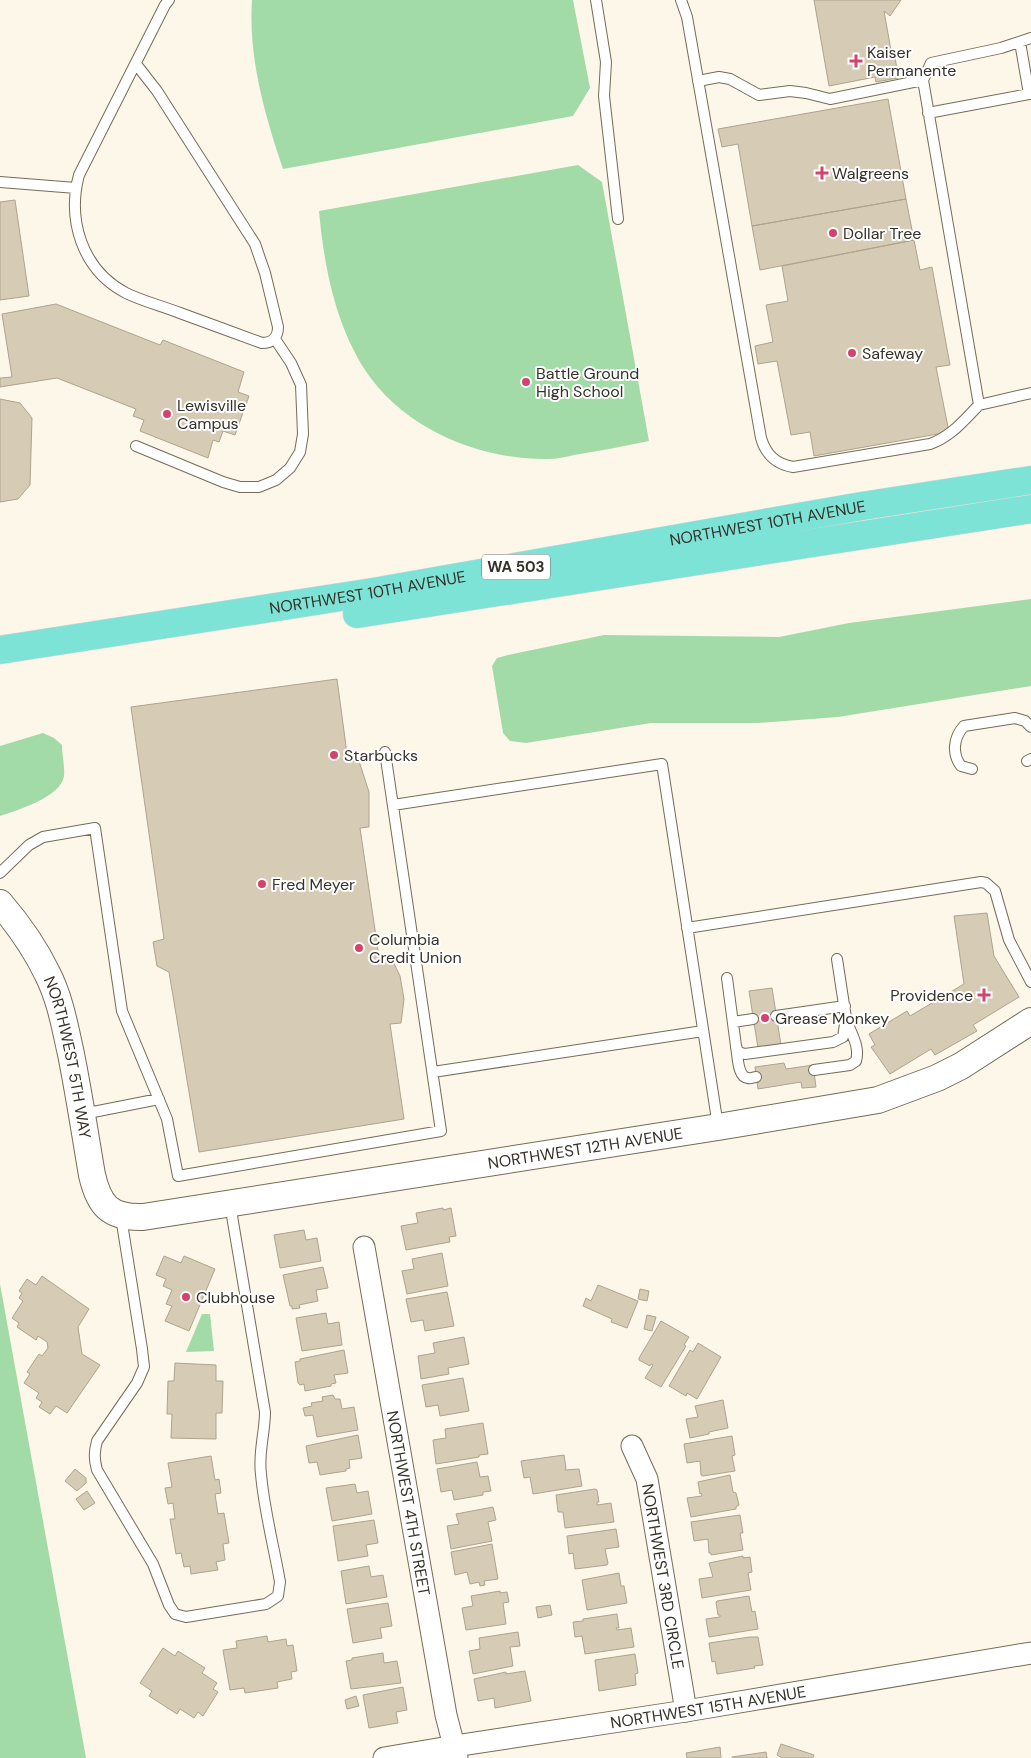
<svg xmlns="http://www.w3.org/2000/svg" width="1031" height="1758" font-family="'DM Sans',sans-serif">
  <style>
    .green { fill: #a2dba7 }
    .building { fill: #d6cbb5; stroke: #ada38e }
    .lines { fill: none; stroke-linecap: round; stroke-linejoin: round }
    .service-casing { stroke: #756c58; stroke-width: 12 }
    .minor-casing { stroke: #756c58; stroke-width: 23 }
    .tertiary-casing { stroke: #756c58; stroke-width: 28 }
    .primary-casing { stroke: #dbdad8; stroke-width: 29 }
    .service { stroke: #fff; stroke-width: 10 }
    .minor { stroke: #fff; stroke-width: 21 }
    .tertiary { stroke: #fff; stroke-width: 26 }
    .primary { stroke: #7de3d7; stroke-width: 28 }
    .poi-dot { fill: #d2446e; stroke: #fff; stroke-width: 2 }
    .labels { text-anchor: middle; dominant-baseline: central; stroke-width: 4; stroke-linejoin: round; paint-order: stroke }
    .shield { fill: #fff; stroke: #726f69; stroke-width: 1 }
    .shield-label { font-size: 15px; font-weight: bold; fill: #353129 }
    .poi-label { font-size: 16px; fill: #353129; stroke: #fff; text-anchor: start }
    .street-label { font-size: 16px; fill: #353129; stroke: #fff }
  </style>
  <rect width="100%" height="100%" fill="#fdf7e9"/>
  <!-- green -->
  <path class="green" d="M252 0H573L590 88 573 116 283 169C265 115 248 58 252 0Z
    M578 165 602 182 649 441C624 446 600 451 574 455 566 457 557 459 548 459 479 460 404 429 365 370 335 323 324 266 319 211Z
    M1031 599V686L838 717 758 723H651L526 743 510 741 503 733 492 666 497 658 508 655 604 635 779 637 849 623Z
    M43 733 54 738 62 745C62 755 65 767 64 776 61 797 18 810 0 816V746Z
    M0 1284 86 1758H0Z
    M202 1314H210L214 1351 186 1352Z"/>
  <!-- building -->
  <path class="building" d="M814 0H901L890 16 884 11 892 56H895L898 78 876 82 875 77 829 86Z
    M888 99 906 199 752 226 738 144 722 147 718 129Z
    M906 199 914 240 760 270 752 226Z
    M15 200 29 296 0 300V202Z
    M914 240 920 270 932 267 950 365 936 367 949 432 814 456 810 432 791 435 777 361 758 364 755 346 773 342 766 305 788 301 782 266Z
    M56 304 160 345 163 340 244 372 238 392 249 396 235 435 223 431 219 442 213 440 208 458 140 431 144 420 133 416 136 409 57 378 0 387V378L12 377 2 314Z
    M0 399 20 403 32 418 30 485 18 499 0 502Z
    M337 679 348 761H359L369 792V827L360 828 379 957 390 955 400 976 404 999 401 1023 390 1024 404 1119 199 1152 169 972 157 966 153 942 164 939 131 707Z
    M987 913 994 956 1019 997 973 1025 977 1031 935 1055 931 1049 890 1074 871 1047 875 1045 869 1034 907 1011 910 1016 964 984 954 916Z
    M772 988 781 1045 758 1048 749 991Z
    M784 1063 786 1069 813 1065 816 1087 802 1088 801 1082 758 1089 755 1067Z
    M443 1208V1210L451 1208 456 1236 449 1237 450 1242 406 1250 401 1226 418 1223 416 1213Z
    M304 1230 306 1240 317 1238 321 1261 280 1268 274 1235Z
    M442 1253 448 1286 407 1294 402 1271 414 1269 412 1259Z
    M164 1256 181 1263 184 1256 215 1269 189 1331 165 1321 172 1306 166 1304 172 1290 163 1286 166 1279 156 1275Z
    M323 1267 328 1288 316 1290 318 1301 299 1305 300 1308 292 1309V1306H290L283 1275Z
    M42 1276 89 1309 78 1327 82 1354 100 1365 67 1413 56 1406 50 1414 39 1407 42 1402 36 1398 39 1393 24 1383 30 1374 27 1372 39 1354 42 1356 48 1348 47 1342 38 1336 36 1340 17 1327 19 1323 12 1318 23 1301 19 1298 22 1293 19 1291 27 1279 36 1285Z
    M598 1285 638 1301 627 1328 611 1322 612 1319 583 1306 586 1298 591 1301Z
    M640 1289 649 1291 647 1301 638 1299Z
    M447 1292 454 1326 425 1331 423 1320 411 1322 406 1299Z
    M326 1313 328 1324 339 1322 342 1345 302 1351 296 1318Z
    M647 1315 656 1317 652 1331 644 1329Z
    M661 1321 689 1337 684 1345 686 1346 661 1387 645 1378 653 1365 651 1364 650 1366 639 1360V1358Z
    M464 1337 469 1364 448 1368 449 1374 421 1379 418 1356 435 1353 433 1343Z
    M698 1343 721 1357 697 1399 687 1393 686 1396 669 1386 690 1350 693 1352Z
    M344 1350 348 1373 334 1375 336 1383 331 1384V1386L305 1391 304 1384 300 1385 298 1383 295 1362 300 1361V1359Z
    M175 1363 216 1365V1381H223L222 1413H216V1439L171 1438 172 1414H167L168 1381H174Z
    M463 1378 469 1411 440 1416 438 1405 426 1407 422 1385Z
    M333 1395 335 1399H340L342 1409 354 1407 358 1430 317 1437 313 1415 305 1416 303 1408 312 1406 311 1403 323 1401 322 1397Z
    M723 1400 728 1428 709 1432V1434L690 1438 686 1419 698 1417 695 1406Z
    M483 1423 488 1454 479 1455V1457L436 1464 433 1440 446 1438 445 1429Z
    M358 1435 362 1458 349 1460 350 1468 346 1469V1471L320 1475 317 1462 309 1463 306 1446Z
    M732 1436 735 1455 732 1456 735 1471 703 1476 701 1475 700 1461 687 1463 684 1444Z
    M564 1455 566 1468 565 1470 579 1469 582 1486 533 1494 530 1477 524 1478 521 1461Z
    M211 1456 215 1480 219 1479 221 1493 215 1494 218 1514 224 1513 229 1543 223 1544 225 1560 216 1562 218 1570 191 1574 190 1566 184 1567 181 1553 176 1554 170 1519H175L173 1503 168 1504 165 1488 172 1487 168 1463Z
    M477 1462 480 1477 488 1476 491 1491 483 1492V1495L454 1500 452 1490 441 1492 437 1469Z
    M75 1469 86 1478V1483L77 1491 65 1481Z
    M730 1475 733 1492 736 1493 739 1505 736 1507V1509L691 1517 687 1498 702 1496 701 1493 700 1494 698 1482Z
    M355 1484 357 1493 368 1491 372 1514 332 1521 326 1488Z
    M595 1489 597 1490 599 1502H597V1505L611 1503 614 1522 565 1528 563 1512H558L556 1495Z
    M87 1491 95 1503 84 1510 76 1499Z
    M493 1507 496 1520 488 1522 492 1541 451 1549 447 1526 459 1524 456 1514Z
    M740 1515 743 1533H740L743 1550 711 1555V1553H709L708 1539 694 1541 691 1522Z
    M374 1520 378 1543 366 1545 368 1556 338 1561 333 1526Z
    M616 1529 619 1547 605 1549 608 1563 607 1565 575 1569 573 1553 569 1554 567 1536Z
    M492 1544 498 1579 484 1581 485 1585 480 1586 479 1582 470 1584 467 1572 455 1575 451 1552Z
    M743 1556V1558L750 1557 752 1572 748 1573 751 1590 702 1598 699 1579 713 1577 709 1563Z
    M369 1566 371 1577 383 1575 387 1597 346 1604 341 1571Z
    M619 1573 621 1586H624L627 1603 587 1610 582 1580Z
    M500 1591V1593L507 1592 509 1602 503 1603 506 1624 466 1630 462 1608 473 1606 471 1596Z
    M749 1596 752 1612 755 1611 758 1629 709 1637 706 1619 720 1617V1615H718L716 1602 717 1601Z
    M388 1603 392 1626 380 1628 382 1638 353 1643 347 1609Z
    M550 1605 552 1615 538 1618 536 1607Z
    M617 1614 619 1628H616L617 1630 631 1628 634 1647 585 1654 582 1636 575 1637 573 1622 583 1621V1619Z
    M518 1632 520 1646 510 1647 513 1666 473 1674 469 1651 480 1649 479 1638Z
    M267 1636 268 1642 286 1639 287 1646 293 1645 297 1671 291 1672 292 1679 277 1682 278 1688 245 1693 244 1688 230 1690 223 1650 237 1648 236 1641Z
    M750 1637H758L763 1665 754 1666 755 1668 717 1674 715 1661 712 1662 709 1643Z
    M163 1648 175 1656 178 1651 205 1668 202 1673 217 1683 213 1689 218 1692 203 1716 198 1712 194 1718 180 1709 177 1714 149 1696 152 1691 140 1683Z
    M383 1653 384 1663 397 1661 401 1683 351 1689 346 1661 352 1660V1658Z
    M635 1654 638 1673 635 1674 636 1685 599 1691 595 1660Z
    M525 1671 531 1701 495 1708 494 1698 478 1701 474 1679 506 1672V1674Z
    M403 1687 407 1710 396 1712 398 1723 369 1728 363 1695Z
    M356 1696 359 1706 347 1709 345 1700Z
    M781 1744 814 1755 813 1758H782L777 1755Z
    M720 1747 721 1758H687L686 1753Z
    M766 1752 767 1758H732V1757Z"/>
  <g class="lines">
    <!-- service casing -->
    <g class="service-casing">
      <path id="service" d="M596 0 606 62 604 96 618 219
        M681 0 687 17 761 438C766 455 776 464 793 467L930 444C951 437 964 420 979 405
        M1031 38 1001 48 931 63 923 80 979 405 1031 393
        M1020 42 1029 94H1031
        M136 64 157 91 255 244 265 273 278 327C278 338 272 343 262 343 235 333 207 323 180 313 162 306 142 301 126 293 82 270 67 220 79 175L165 5 169 0
        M698 81 719 77 730 79 759 95 790 91 806 93 830 99 923 80
        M928 113 1029 94
        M0 182 76 188
        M136 446 223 482 240 487H259L276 480 290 468 300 452 303 434 301 385 291 363 275 339
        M1027 761 1031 759
        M972 769 961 766C952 754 953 738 964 726L1015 718 1025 721 1031 727
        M393 805 662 764 718 1126
        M0 873 29 845 43 837 95 828 122 1011 167 1119 178 1176 441 1131 385 752
        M687 928 981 882 986 883 995 891 1009 940 1031 982
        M727 978 736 1046 738 1052 745 1054 833 1042 843 1037 846 1018 837 959
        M776 1016 845 1006
        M733 1022 753 1019
        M736 1047C738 1055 737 1077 748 1078 751 1079 754 1077 756 1077
        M814 1070 850 1065 856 1061C860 1047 852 1035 847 1022
        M433 1072 703 1031
        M83 1114 159 1099
        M121 1217 142 1349 144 1367 137 1383 97 1441C94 1452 94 1459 97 1470L153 1564 169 1605 175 1614 186 1617 266 1604 278 1596 280 1582C274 1547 264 1510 261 1474 258 1453 265 1433 265 1412L230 1204"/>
    </g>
    <!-- minor casing -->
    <g class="minor-casing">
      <g id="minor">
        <path id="s1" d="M364 1247 446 1715 457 1758"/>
        <path id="s2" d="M632 1446 647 1479 686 1711"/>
        <path id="s3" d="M384 1758 455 1746 686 1711 1031 1653"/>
      </g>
    </g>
    <!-- tertiary casing -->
    <g class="tertiary-casing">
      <g id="tertiary">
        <path id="s4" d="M0 903C18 924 35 948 47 973 60 998 65 1027 71 1054 79 1094 85 1134 92 1175 99 1205 109 1218 143 1217L718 1127 878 1100 937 1078 961 1066 1031 1021"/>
      </g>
    </g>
    <!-- primary casing -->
    <g class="primary-casing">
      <g id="primary">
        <path d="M357 614 1031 509"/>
        <path id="s5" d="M0 650 373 592 862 506 1031 480"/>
      </g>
    </g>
    <!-- service -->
    <use href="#service" class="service"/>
    <!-- minor -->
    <use href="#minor" class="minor"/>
    <!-- tertiary -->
    <use href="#tertiary" class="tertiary"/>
    <!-- primary -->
    <use href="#primary" class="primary"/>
  </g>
  <!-- markers -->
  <g class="poi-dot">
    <path d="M853.5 53.5h5v5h5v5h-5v5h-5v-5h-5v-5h5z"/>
    <path d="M819.5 165.5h5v5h5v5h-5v5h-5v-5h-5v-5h5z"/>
    <circle cx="833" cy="233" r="5"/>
    <circle cx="852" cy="353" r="5"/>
    <circle cx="526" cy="382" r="5"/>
    <circle cx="167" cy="414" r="5"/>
    <circle cx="334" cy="755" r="5"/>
    <circle cx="262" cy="884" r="5"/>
    <circle cx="359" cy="948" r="5"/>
    <path d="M981.5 987.5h5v5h5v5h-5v5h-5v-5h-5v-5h5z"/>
    <circle cx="765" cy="1018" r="5"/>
    <circle cx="186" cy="1297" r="5"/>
  </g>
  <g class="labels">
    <!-- shield labels -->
    <rect class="shield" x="482" y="554.5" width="68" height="25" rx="4"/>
    <g class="shield-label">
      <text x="516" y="567">WA 503</text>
    </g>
    <!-- poi labels -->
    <g class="poi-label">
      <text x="867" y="52">Kaiser<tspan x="867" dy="18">Permanente</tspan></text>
      <text x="832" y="173">Walgreens</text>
      <text x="843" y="233">Dollar Tree</text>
      <text x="862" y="353">Safeway</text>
      <text x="536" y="373">Battle Ground<tspan x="536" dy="18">High School</tspan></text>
      <text x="177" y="405">Lewisville<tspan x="177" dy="18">Campus</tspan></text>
      <text x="344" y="755">Starbucks</text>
      <text x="272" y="884">Fred Meyer</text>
      <text x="369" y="939">Columbia<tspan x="369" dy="18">Credit Union</tspan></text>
      <text x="973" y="995" text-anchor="end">Providence</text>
      <text x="775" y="1018">Grease Monkey</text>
      <text x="196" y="1297">Clubhouse</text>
    </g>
    <!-- street labels -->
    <g class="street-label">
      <text stroke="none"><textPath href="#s5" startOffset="778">NORTHWEST 10TH AVENUE</textPath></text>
      <text stroke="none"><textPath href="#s5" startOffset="372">NORTHWEST 10TH AVENUE</textPath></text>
      <text stroke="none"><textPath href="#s4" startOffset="172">NORTHWEST 5TH WAY</textPath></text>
      <text stroke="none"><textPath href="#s4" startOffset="814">NORTHWEST 12TH AVENUE</textPath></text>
      <text stroke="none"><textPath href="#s1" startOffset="260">NORTHWEST 4TH STREET</textPath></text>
      <text stroke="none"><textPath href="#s2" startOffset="135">NORTHWEST 3RD CIRCLE</textPath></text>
      <text stroke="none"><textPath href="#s3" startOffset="328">NORTHWEST 15TH AVENUE</textPath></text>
    </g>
  </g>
</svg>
